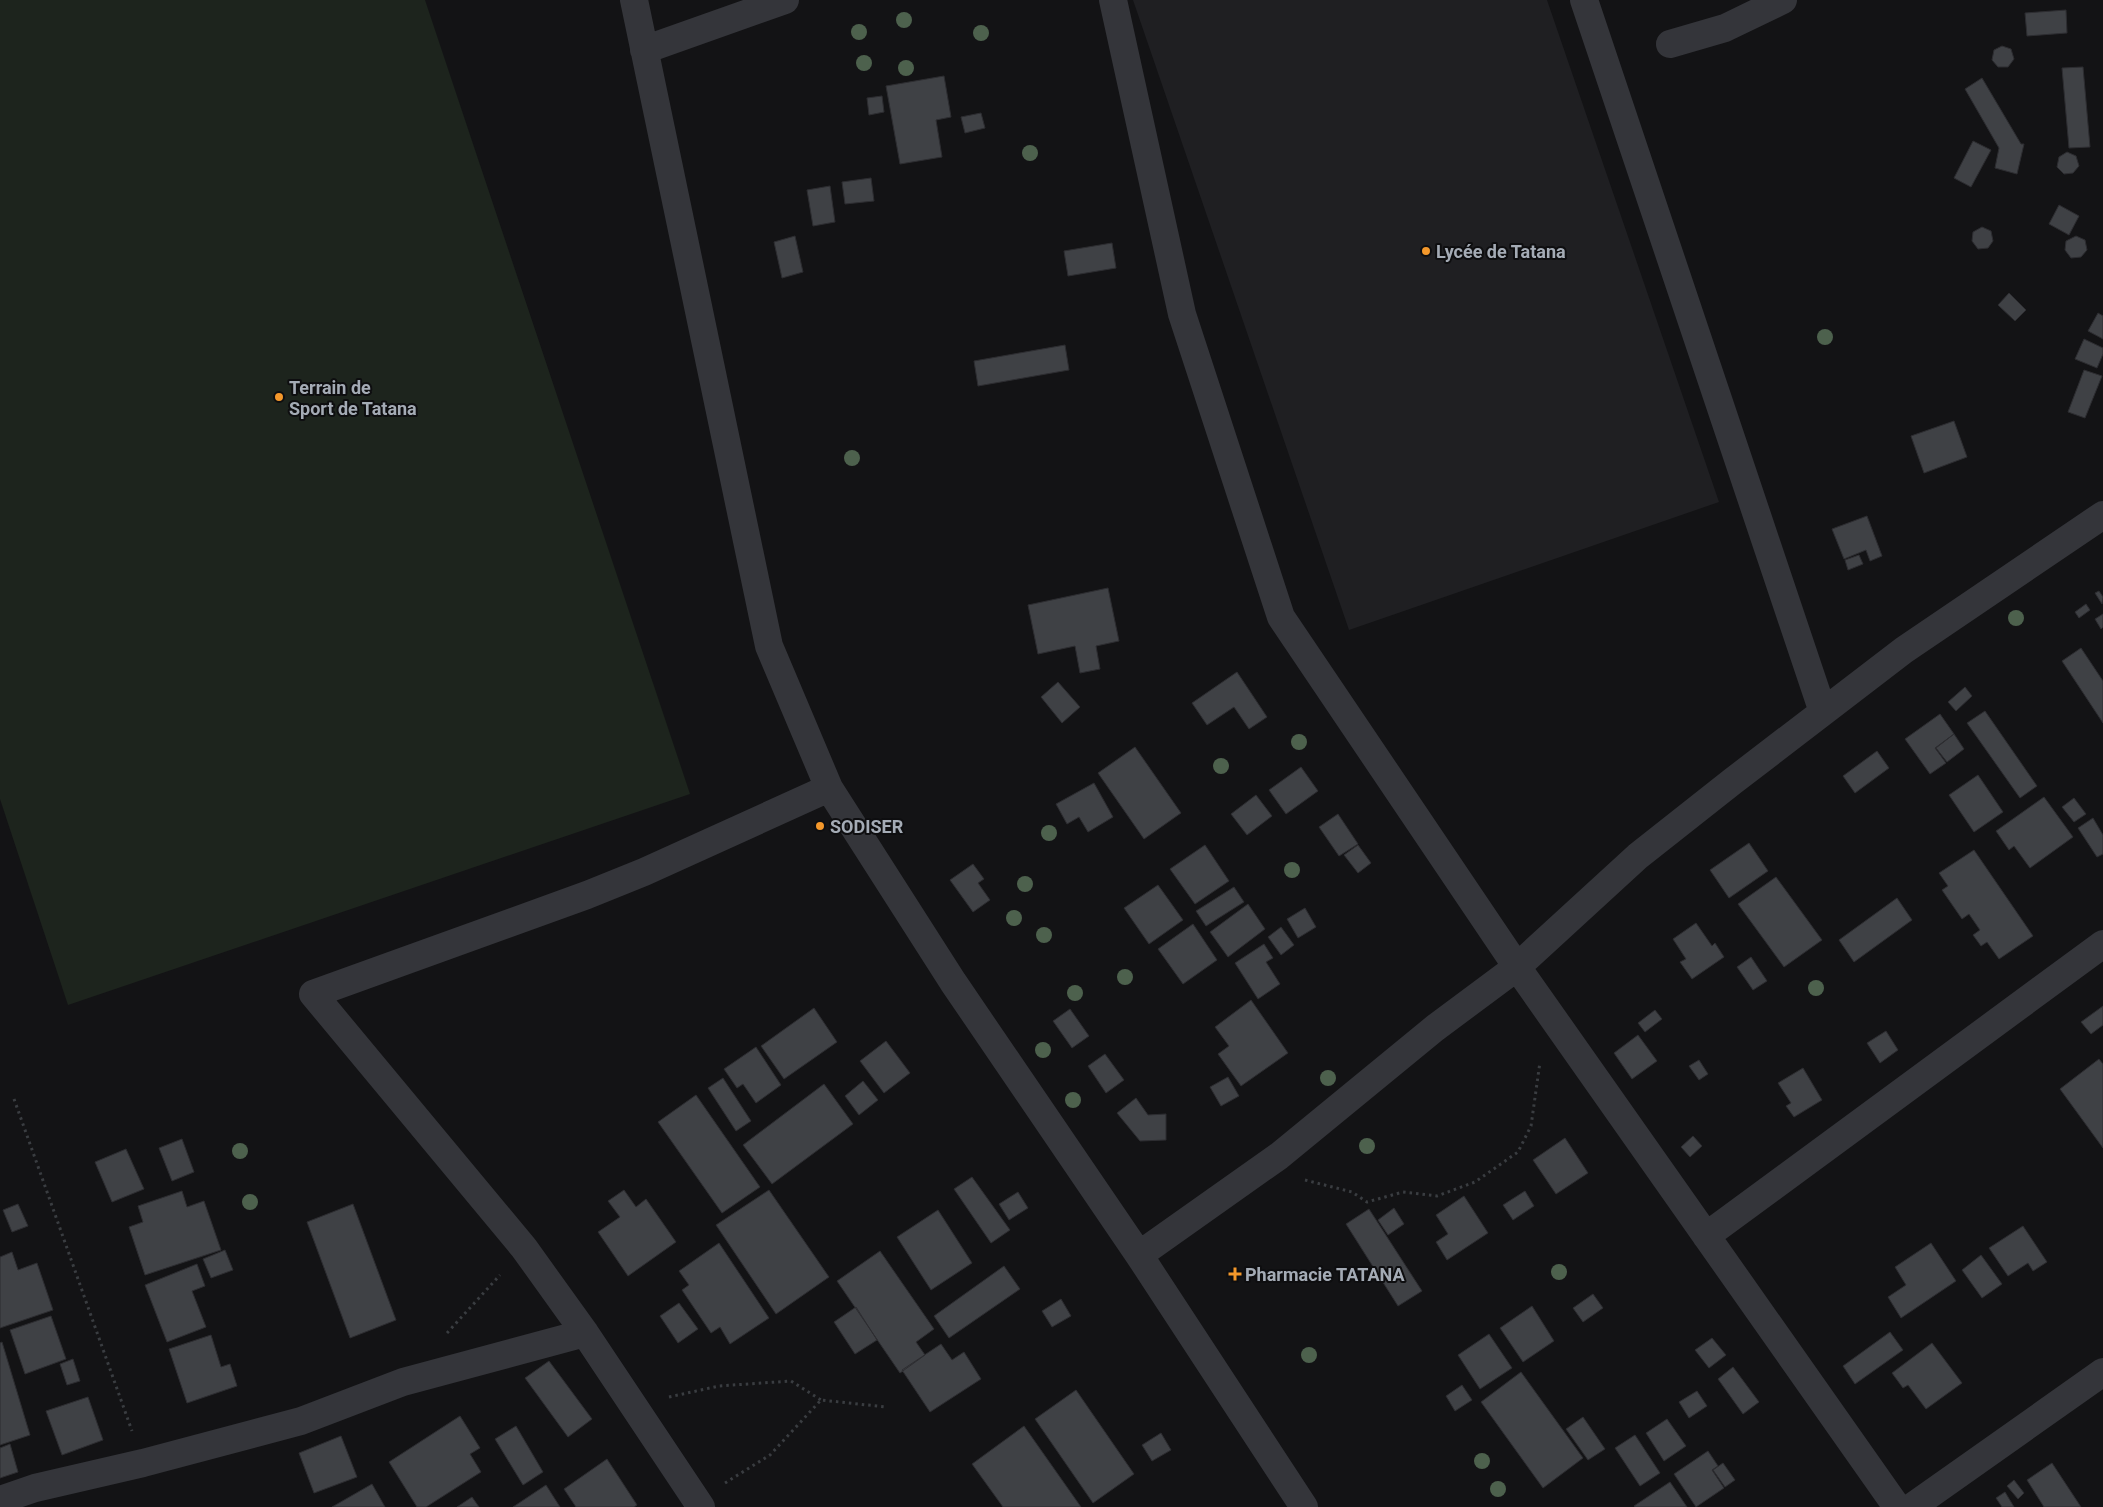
<svg xmlns="http://www.w3.org/2000/svg" width="2103" height="1507" font-family="Roboto,sans-serif">
  <style>
    .built { fill: #1f1f22 }
    .green { fill: #1d241d }
    .building { fill: #3f4145; stroke: #2d2d31 }
    .lines { fill: none; stroke-linecap: round; stroke-linejoin: round }
    .path { stroke: #3a3d41; stroke-width: 3; stroke-dasharray: 2.5 4; stroke-linecap: butt }
    .minor { stroke: #34353a; stroke-width: 28 }
    .tree { fill: #4d614d }
    .poi-dot { fill: #f4982b; stroke: #0e0e10; stroke-width: 2 }
    .labels { text-anchor: middle; dominant-baseline: central; stroke-width: 4; stroke-linejoin: round; paint-order: stroke }
    .poi-label { font-size: 18px; font-weight: bold; fill: #a4abb5; stroke: #0e0e10; text-anchor: start }
  </style>
  <rect width="100%" height="100%" fill="#131315"/>
  <!-- built -->
  <path class="built" d="M1133 0H1547L1719 502 1349 630Z"/>
  <!-- green -->
  <path class="green" d="M0 0H425L690 794 68 1005 0 799Z"/>
  <!-- building -->
  <path class="building" d="M2066 10 2067 33 2027 36 2025 13Z
    M2002 46 2011 49 2014 59 2008 67H1998L1992 60 1994 50Z
    M2083 67 2090 147 2069 148 2062 68Z
    M944 76 951 117 936 120 942 157 900 164 886 86Z
    M1982 78 2021 144H2024L2017 174 1995 168 1999 148 1965 89Z
    M882 96 884 112 869 115 867 98Z
    M981 113 985 128 965 133 961 117Z
    M1973 141 1991 150 1971 187 1954 178Z
    M2067 152 2076 156 2079 166 2073 173 2064 174 2057 167 2059 157Z
    M871 178 874 201 845 204 842 182Z
    M830 186 835 222 813 226 807 190Z
    M2059 205 2079 216 2069 235 2049 224Z
    M1982 227 1991 231 1993 241 1988 248 1978 249 1972 241 1973 232Z
    M795 236 803 272 782 278 774 242Z
    M2076 236 2085 240 2087 250 2081 257 2071 258 2065 250 2066 241Z
    M1112 243 1116 268 1068 276 1064 251Z
    M2009 293 2026 310 2015 321 1998 305Z
    M2098 313 2103 316V339L2088 331Z
    M2084 339 2103 348V354L2097 368 2075 359Z
    M1065 345 1069 370 978 386 974 361Z
    M2084 370 2102 376 2085 418 2068 412Z
    M1954 421 1967 457 1924 473 1911 436Z
    M1867 516 1882 556 1870 561 1866 550 1844 559 1832 529Z
    M1859 555 1863 564 1848 570 1845 560Z
    M1108 588 1119 641 1096 646 1100 669 1080 673 1075 646 1038 654 1028 605Z
    M2099 591 2103 597 2102 604 2095 593Z
    M2086 604 2090 610 2079 618 2075 612Z
    M2103 614V627L2101 629 2095 619Z
    M2081 648 2103 681V723L2062 661Z
    M1237 672 1267 717 1249 729 1234 707 1207 725 1192 703Z
    M1058 682 1080 707 1062 723 1041 697Z
    M1965 687 1972 696 1956 711 1948 702Z
    M1985 711 2037 786 2020 798 1967 723Z
    M1940 714 1954 734 1935 748 1946 763 1930 774 1905 739Z
    M1954 734 1964 749 1947 762 1936 748Z
    M1135 747 1181 813 1144 839 1098 773Z
    M1877 751 1889 768 1855 793 1843 776Z
    M1301 767 1318 791 1286 814 1269 790Z
    M1978 775 2003 812 1974 832 1949 795Z
    M1094 783 1113 817 1088 832 1079 817 1067 824 1056 804Z
    M1256 795 1272 816 1247 835 1231 814Z
    M2044 797 2073 837 2030 868 2014 846 2009 850 1996 831Z
    M2074 798 2086 814 2074 822 2062 807Z
    M1338 814 1358 844 1339 856 1319 827Z
    M2093 818 2103 835V854L2097 857 2078 828Z
    M1749 843 1768 871 1729 898 1710 870Z
    M1205 845 1229 881 1195 904 1170 869Z
    M1358 845 1371 863 1358 873 1344 855Z
    M1974 850 2033 936 1999 959 1987 942 1981 946 1973 935 1980 930 1969 914 1962 919 1942 890 1948 886 1939 873Z
    M973 864 984 879 978 883 990 900 973 912 950 880Z
    M1776 877 1822 940 1784 967 1738 904Z
    M1158 885 1183 920 1149 944 1124 908Z
    M1234 887 1244 902 1206 926 1196 911Z
    M1897 898 1912 920 1854 962 1839 940Z
    M1248 904 1265 929 1228 957 1210 932Z
    M1305 908 1316 927 1298 938 1287 919Z
    M1696 923 1712 946 1715 943 1724 957 1692 979 1680 962 1686 959 1673 939Z
    M1193 924 1217 960 1183 984 1158 949Z
    M1281 927 1294 945 1281 955 1268 937Z
    M1264 944 1273 958 1266 962 1280 984 1258 999 1235 963Z
    M1751 957 1767 981 1753 990 1737 967Z
    M1251 1000 1288 1053 1241 1086 1218 1054 1229 1046 1215 1027Z
    M2103 1006V1025L2091 1034 2081 1022Z
    M814 1008 837 1042 784 1079 761 1046Z
    M1070 1009 1089 1036 1072 1048 1053 1021Z
    M1655 1010 1662 1019 1645 1032 1638 1023Z
    M1886 1031 1898 1050 1880 1063 1867 1043Z
    M1638 1035 1657 1061 1632 1079 1614 1053Z
    M886 1041 910 1073 884 1093 860 1061Z
    M756 1047 781 1085 756 1103 743 1084 737 1088 724 1069Z
    M1105 1054 1124 1080 1106 1093 1088 1066Z
    M2099 1059 2103 1064V1148L2060 1089Z
    M1699 1060 1708 1074 1699 1080 1689 1066Z
    M1803 1068 1822 1100 1794 1117 1786 1106 1791 1103 1778 1083Z
    M1228 1077 1239 1096 1221 1106 1210 1087Z
    M723 1078 751 1121 736 1131 708 1088Z
    M863 1081 878 1100 859 1115 845 1096Z
    M824 1084 853 1124 772 1184 743 1145Z
    M696 1095 760 1187 722 1213 658 1122Z
    M1136 1098 1148 1115 1166 1114V1140L1140 1141 1117 1113Z
    M1693 1136 1702 1146 1690 1157 1681 1147Z
    M1565 1138 1588 1173 1556 1194 1533 1160Z
    M182 1139 194 1172 172 1181 159 1148Z
    M126 1149 144 1189 112 1202 95 1162Z
    M972 1177 1010 1230 991 1243 954 1189Z
    M624 1190 636 1207 646 1199 676 1242 628 1276 598 1232 620 1217 608 1201Z
    M769 1190 829 1277 776 1314 716 1225Z
    M182 1191 187 1207 204 1201 221 1250 145 1275 129 1227 143 1222 138 1206Z
    M1525 1191 1534 1206 1513 1220 1503 1205Z
    M1018 1192 1028 1208 1009 1220 999 1204Z
    M1464 1196 1488 1233 1447 1260 1436 1242 1448 1234 1436 1215Z
    M18 1204 28 1226 12 1232 3 1210Z
    M353 1204 396 1320 350 1338 307 1222Z
    M1394 1208 1404 1224 1388 1235 1378 1220Z
    M1369 1209 1422 1291 1398 1306 1346 1224Z
    M938 1210 972 1263 931 1290 897 1237Z
    M2023 1226 2047 1262 2033 1271 2028 1263 2008 1276 1989 1248Z
    M719 1243 769 1318 730 1344 720 1327 711 1333 682 1290 689 1285 679 1271Z
    M1931 1243 1956 1281 1901 1318 1888 1297 1906 1285 1895 1267Z
    M225 1250 233 1270 211 1278 203 1259Z
    M880 1251 934 1329 916 1342 925 1355 900 1373 837 1281Z
    M12 1252 18 1270 37 1263 53 1310 0 1328V1257Z
    M1981 1255 2002 1284 1982 1298 1962 1270Z
    M197 1264 205 1286 192 1291 206 1327 167 1342 145 1285Z
    M1004 1266 1020 1289 949 1338 934 1316Z
    M1593 1294 1603 1308 1583 1322 1573 1308Z
    M1061 1299 1071 1316 1052 1327 1042 1311Z
    M679 1303 698 1329 678 1343 660 1316Z
    M1532 1306 1554 1341 1523 1362 1500 1328Z
    M856 1307 877 1340 855 1354 834 1322Z
    M51 1316 66 1359 25 1374 10 1330Z
    M1890 1332 1903 1350 1855 1384 1843 1366Z
    M1489 1334 1512 1368 1480 1389 1458 1355Z
    M211 1335 221 1367 230 1364 237 1386 187 1403 169 1349Z
    M1712 1338 1726 1355 1709 1368 1695 1350Z
    M2 1342 30 1435 0 1445V1343Z
    M1932 1343 1962 1383 1926 1409 1908 1385 1903 1388 1892 1373Z
    M941 1344 952 1360 964 1352 981 1379 930 1412 902 1370Z
    M73 1359 80 1381 67 1385 60 1364Z
    M549 1361 592 1419 568 1437 525 1378Z
    M1733 1367 1759 1402 1743 1414 1718 1379Z
    M1521 1372 1583 1458 1543 1488 1481 1402Z
    M1462 1385 1472 1400 1455 1411 1446 1396Z
    M1076 1390 1134 1474 1093 1503 1035 1419Z
    M1697 1391 1707 1406 1689 1418 1679 1402Z
    M88 1397 103 1440 62 1455 46 1411Z
    M460 1416 480 1448 470 1454 481 1472 426 1507H417L389 1462Z
    M1583 1417 1605 1449 1588 1460 1566 1429Z
    M1667 1419 1686 1446 1664 1461 1646 1433Z
    M516 1426 543 1472 523 1485 495 1439Z
    M1024 1426 1081 1507H1003L972 1464Z
    M1161 1433 1171 1450 1152 1461 1142 1445Z
    M1635 1435 1660 1473 1640 1486 1615 1448Z
    M341 1436 357 1477 314 1493 299 1453Z
    M10 1444 18 1472 0 1478V1448Z
    M1708 1451 1718 1466 1712 1470 1724 1488 1696 1507 1674 1474Z
    M607 1459 637 1505 634 1507H576L564 1489Z
    M1723 1463 1735 1480 1725 1487 1713 1470Z
    M2052 1463 2081 1507H2044L2027 1480Z
    M2014 1480 2024 1493 2018 1499 2007 1486Z
    M1670 1482 1687 1507H1635L1634 1506Z
    M372 1484 385 1507H332Z
    M546 1485 560 1507H513Z
    M2005 1492 2014 1507H2002L1996 1498Z
    M472 1497 479 1507H457Z"/>
  <g class="lines">
    <!-- path -->
    <path class="path" d="M14 1099 132 1431
      M1305 1180 1352 1192 1367 1202 1403 1192 1437 1196 1475 1182 1518 1152 1531 1126 1540 1062
      M447 1333 500 1275
      M669 1397 719 1386 791 1381 821 1400
      M725 1483 770 1455 821 1400 886 1407"/>
    <!-- minor -->
    <path class="minor" d="M634 0 769 646 829 788
      M1113 0 1182 314 1281 617 1517 967 1897 1507
      M1584 0 1823 712
      M1670 44 1725 28 1783 0
      M644 50 785 0
      M1706 1236 2103 944
      M1139 1255 1279 1156 1435 1028 1517 967 1638 856 1733 781 1904 650 2103 515
      M0 1500 35 1488 143 1463 301 1421 403 1382 585 1333
      M701 1507 585 1333 524 1248 313 994 587 895 644 872 829 788 953 982 1139 1255 1304 1507
      M1912 1507 2103 1372"/>
  </g>
  <!-- trees -->
  <g class="tree">
    <circle cx="904" cy="20" r="8"/>
    <circle cx="859" cy="32" r="8"/>
    <circle cx="981" cy="33" r="8"/>
    <circle cx="864" cy="63" r="8"/>
    <circle cx="906" cy="68" r="8"/>
    <circle cx="1030" cy="153" r="8"/>
    <circle cx="1825" cy="337" r="8"/>
    <circle cx="852" cy="458" r="8"/>
    <circle cx="2016" cy="618" r="8"/>
    <circle cx="1299" cy="742" r="8"/>
    <circle cx="1221" cy="766" r="8"/>
    <circle cx="1049" cy="833" r="8"/>
    <circle cx="1292" cy="870" r="8"/>
    <circle cx="1025" cy="884" r="8"/>
    <circle cx="1014" cy="918" r="8"/>
    <circle cx="1044" cy="935" r="8"/>
    <circle cx="1125" cy="977" r="8"/>
    <circle cx="1816" cy="988" r="8"/>
    <circle cx="1075" cy="993" r="8"/>
    <circle cx="1043" cy="1050" r="8"/>
    <circle cx="1328" cy="1078" r="8"/>
    <circle cx="1073" cy="1100" r="8"/>
    <circle cx="1367" cy="1146" r="8"/>
    <circle cx="240" cy="1151" r="8"/>
    <circle cx="250" cy="1202" r="8"/>
    <circle cx="1559" cy="1272" r="8"/>
    <circle cx="1309" cy="1355" r="8"/>
    <circle cx="1482" cy="1461" r="8"/>
    <circle cx="1498" cy="1489" r="8"/>
  </g>
  <!-- markers -->
  <g class="poi-dot">
    <circle cx="1426" cy="251" r="5"/>
    <circle cx="279" cy="397" r="5"/>
    <circle cx="820" cy="826" r="5"/>
    <path d="M1232.5 1266.5h5v5h5v5h-5v5h-5v-5h-5v-5h5z"/>
  </g>
  <g class="labels">
    <!-- poi labels -->
    <g class="poi-label">
      <text x="1436" y="251">Lycée de Tatana</text>
      <text x="289" y="387">Terrain de<tspan x="289" dy="21">Sport de Tatana</tspan></text>
      <text x="830" y="826">SODISER</text>
      <text x="1245" y="1274">Pharmacie TATANA</text>
    </g>
  </g>
</svg>
